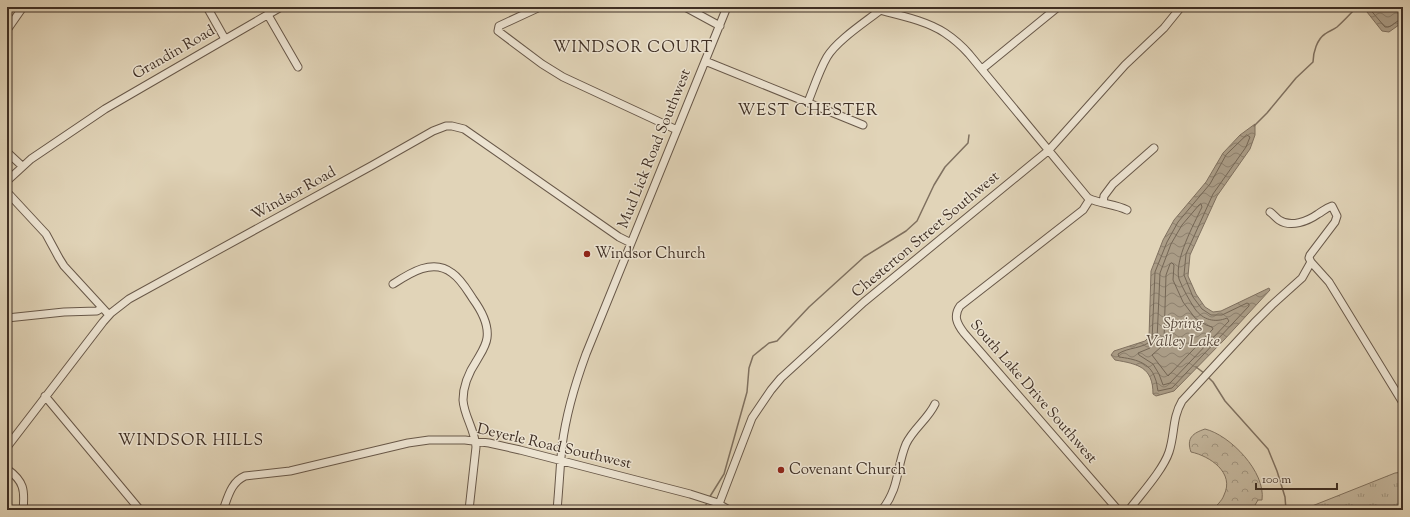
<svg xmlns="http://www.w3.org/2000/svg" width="1410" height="517" font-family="'Sorts Mill Goudy',serif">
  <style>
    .grass { fill: url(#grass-tufts); stroke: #827462 }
    .forest { fill: url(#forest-crowns); stroke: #827462 }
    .water { fill: url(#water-waves); stroke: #7f705f }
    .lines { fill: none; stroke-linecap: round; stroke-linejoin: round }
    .shore { stroke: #746655; stroke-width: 1 }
    .stream { stroke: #7f705f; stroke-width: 1.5 }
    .minor-casing { stroke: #685849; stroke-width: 9 }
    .minor { stroke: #ece3d1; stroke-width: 7 }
    .poi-dot { fill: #8f2418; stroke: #ece3d1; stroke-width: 1.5 }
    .labels { text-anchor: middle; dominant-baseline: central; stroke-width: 3; stroke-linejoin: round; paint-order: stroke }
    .street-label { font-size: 15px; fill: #3f2f24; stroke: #ece3d1 }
    .poi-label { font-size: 15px; fill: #3f2f24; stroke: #ece3d1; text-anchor: start }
    .neighbourhood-label { font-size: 16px; letter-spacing: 1px; fill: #3f2f24; stroke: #ece3d1 }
    .water-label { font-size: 16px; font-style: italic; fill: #5a4a3c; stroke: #ece3d1 }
  </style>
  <defs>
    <pattern id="grass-tufts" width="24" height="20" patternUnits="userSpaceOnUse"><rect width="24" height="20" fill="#c5b89f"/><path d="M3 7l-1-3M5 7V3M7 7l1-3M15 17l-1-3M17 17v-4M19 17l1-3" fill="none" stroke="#a19681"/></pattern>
    <pattern id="forest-crowns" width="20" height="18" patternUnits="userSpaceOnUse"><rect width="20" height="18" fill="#c5b89f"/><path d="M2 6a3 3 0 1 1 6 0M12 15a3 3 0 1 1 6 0" fill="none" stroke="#a19681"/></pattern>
    <pattern id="water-waves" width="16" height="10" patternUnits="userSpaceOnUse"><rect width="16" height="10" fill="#aa9c86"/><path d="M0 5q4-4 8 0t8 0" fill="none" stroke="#8c806d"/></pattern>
  </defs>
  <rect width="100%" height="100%" fill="#e1d4b8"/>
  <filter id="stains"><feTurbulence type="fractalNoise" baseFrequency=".005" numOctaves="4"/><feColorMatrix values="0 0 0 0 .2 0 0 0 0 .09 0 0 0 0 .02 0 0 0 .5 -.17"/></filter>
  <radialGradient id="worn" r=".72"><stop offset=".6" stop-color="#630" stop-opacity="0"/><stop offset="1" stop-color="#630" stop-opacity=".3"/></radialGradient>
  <!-- grass -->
  <path class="grass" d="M1403 472V510H1302L1395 473Z"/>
  <!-- forest -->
  <path class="forest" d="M1205 429C1230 435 1266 472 1262 500H1258L1252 510H1212C1216 506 1222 501 1224 495 1235 473 1210 456 1191 452 1186 438 1193 433 1205 429Z"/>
  <!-- water -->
  <path class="water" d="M1363 7H1403V22L1389 32 1382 31Z
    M1255 124V135L1250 149 1217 196 1190 255 1188 276 1196 294 1205 307 1213 312 1221 311 1269 288 1270 290 1224 340 1174 391 1156 396 1153 394C1153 367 1138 364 1115 360L1111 355 1114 351 1145 341 1149 337 1151 271 1163 240 1174 220 1206 182 1223 153 1240 135Z"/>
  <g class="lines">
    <!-- shore -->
    <path class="shore" d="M1368 7 1385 27C1393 28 1395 20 1403 19
      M1247 135 1250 137 1246 147 1213 194 1186 254 1184 275 1193 297 1202 309 1211 315H1222L1247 303 1249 304V306L1172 388 1158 391C1157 387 1157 382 1155 378 1150 362 1134 359 1119 357L1118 354C1128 347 1143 349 1152 340L1155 272 1167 242 1178 222 1210 184 1226 155Z
      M1201 204 1202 207C1194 224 1174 260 1179 279 1183 289 1189 300 1195 309 1203 320 1215 323 1227 318L1229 321 1170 383 1163 385 1159 374 1153 364 1139 355 1138 353 1150 348 1157 340 1160 273 1171 244 1182 225 1199 205Z
      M1172 263 1174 265 1173 280 1183 302 1195 318 1206 325 1212 327 1213 329 1168 376 1152 355 1161 347 1164 340 1166 275 1170 264Z"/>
    <!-- stream -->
    <path class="stream" d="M1254 126 1267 113 1296 78 1313 62C1313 53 1317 39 1325 34 1329 31 1333 30 1337 27 1344 21 1350 14 1357 7
      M1196 367 1204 373
      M1208 377 1213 382 1225 401 1268 449 1277 471 1285 497 1286 510
      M709 498 724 474 747 392 749 368 753 356 769 343 777 341 809 307 864 257 906 231 917 221 934 185 945 167 968 143 969 135
      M703 510 708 501"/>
    <!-- minor casing -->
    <g class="minor-casing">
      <path id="minor" d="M207 7 225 39
        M540 7 499 26 498 31 542 64 563 77 677 130
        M685 7 720 26
        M868 7C892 14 924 19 945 33 954 39 962 46 969 54L1088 198C1100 204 1115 204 1127 210
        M268 15 298 67
        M7 30 23 7
        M705 61 863 125
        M982 69 1058 7
        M808 102C814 87 819 71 827 57 837 40 867 21 883 8
        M7 152 22 166
        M7 181 31 159 105 109 281 7
        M7 192 46 234 59 258 64 266 109 315
        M1090 199 1083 210 960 306C953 316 957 324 964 333L1118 510
        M1103 203 1104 196 1113 184 1154 148
        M1311 262 1329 282 1337 295 1403 403
        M393 284C410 273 433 258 452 273 461 279 467 290 473 299 481 310 489 324 487 338 486 346 481 353 477 360 469 372 463 385 463 400 464 416 475 430 476 447L469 510
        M7 318 64 312 97 311 102 308
        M45 396 140 510
        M7 447 103 322 111 313 129 299 373 165 433 131 446 126H452L464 129 619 237 631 243
        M7 469C24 481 25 490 23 510
        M719 504 752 418 771 390 781 378 864 302 1049 150 1125 65 1164 28 1181 7
        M223 510C228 497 231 482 245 476L290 471 408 443 429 440H465L489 443 520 450 690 494 715 502 729 510
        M557 510C559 489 560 467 562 446 566 414 575 384 586 354L727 7
        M882 510C900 487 896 468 906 444 913 429 928 419 935 404
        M1129 510C1141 494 1163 470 1169 452 1175 434 1172 418 1182 401L1254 323 1272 305 1302 278 1311 262 1309 258 1310 255 1335 222 1337 216 1332 206C1326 208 1323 211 1318 214 1308 221 1291 228 1279 220 1276 218 1273 214 1270 212"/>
    </g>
    <!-- minor -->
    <use href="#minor" class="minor"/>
  </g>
  <!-- markers -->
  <g class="poi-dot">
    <circle cx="587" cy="254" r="4"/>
    <circle cx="781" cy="470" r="4"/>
  </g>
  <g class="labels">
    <!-- street labels -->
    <g class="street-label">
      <text transform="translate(174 53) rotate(-30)">Grandin Road</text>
      <text transform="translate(655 149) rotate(-68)">Mud Lick Road Southwest</text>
      <text transform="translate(294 194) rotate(-29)">Windsor Road</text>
      <text transform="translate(926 235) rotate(-40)">Chesterton Street Southwest</text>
      <text transform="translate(1033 392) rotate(49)">South Lake Drive Southwest</text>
      <text transform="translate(554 447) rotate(13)">Deyerle Road Southwest</text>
    </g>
    <!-- poi labels -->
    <g class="poi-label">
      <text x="595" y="254">Windsor Church</text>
      <text x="789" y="470">Covenant Church</text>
    </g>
    <!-- neighbourhood labels -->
    <g class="neighbourhood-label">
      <text x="633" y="48">WINDSOR COURT</text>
      <text x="808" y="111">WEST CHESTER</text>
      <text x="191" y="441">WINDSOR HILLS</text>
    </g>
    <!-- water labels -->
    <g class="water-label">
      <text x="1183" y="324">Spring<tspan x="1183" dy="18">Valley Lake</tspan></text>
    </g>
  </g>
  <!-- margin -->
  <rect width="1410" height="517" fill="none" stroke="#e1d4b8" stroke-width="24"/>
  <rect x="8" y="8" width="1394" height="501" fill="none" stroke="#3f2f24" stroke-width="2"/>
  <rect x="12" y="12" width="1386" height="493" fill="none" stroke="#3f2f24"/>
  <!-- scale -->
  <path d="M1256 483v6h81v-6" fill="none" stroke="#3f2f24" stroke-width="2"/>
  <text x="1262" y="483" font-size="12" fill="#3f2f24" stroke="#ece3d1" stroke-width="3" paint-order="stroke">100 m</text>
  <rect width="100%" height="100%" filter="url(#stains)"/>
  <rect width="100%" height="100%" fill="url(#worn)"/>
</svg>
